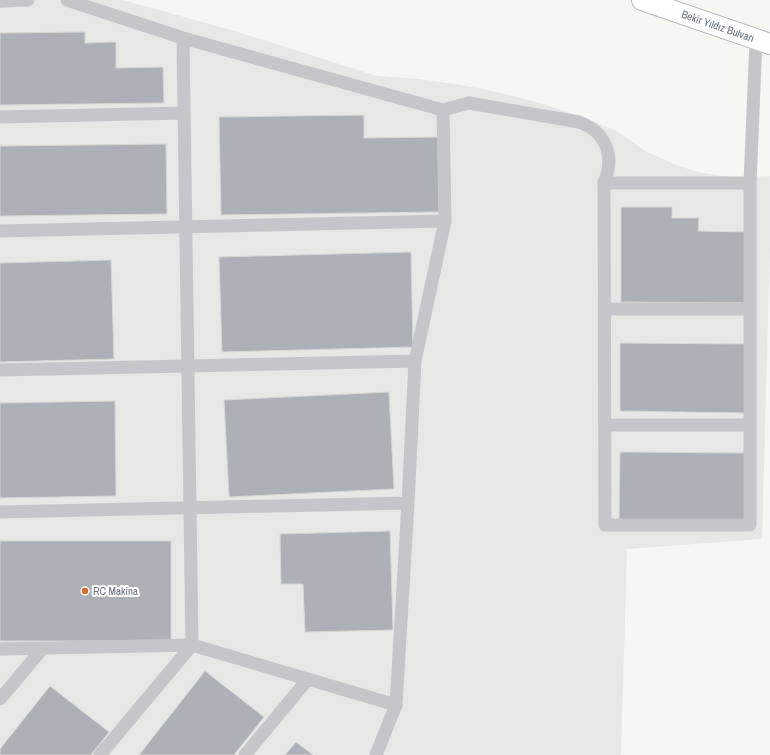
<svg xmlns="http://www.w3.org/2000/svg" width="770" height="755" font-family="'Archivo Narrow',sans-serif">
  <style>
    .built { fill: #e6e8e6 }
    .building { fill: #abb1b7; stroke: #d7d7d5 }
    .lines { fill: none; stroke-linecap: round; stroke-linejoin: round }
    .primary-casing { stroke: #b5b8bc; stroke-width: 22 }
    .minor { stroke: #c4c6ca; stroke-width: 13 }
    .primary { stroke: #fff; stroke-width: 20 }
    .poi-dot { fill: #d96b30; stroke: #fff; stroke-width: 1.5 }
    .labels { text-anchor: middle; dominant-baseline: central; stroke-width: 4; stroke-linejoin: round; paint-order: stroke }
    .street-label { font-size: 11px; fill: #677382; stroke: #fff }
    .poi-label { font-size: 11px; fill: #677382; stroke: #fff; text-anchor: start }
  </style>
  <rect width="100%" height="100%" fill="#f6f6f3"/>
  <!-- built -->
  <path class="built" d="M0 0H123L238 32 377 76 419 79 461 85 502 93 543 104 579 116 615 130 645 151 679 166 698 172 736 178 770 176V248L762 539 627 549 621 755H0Z"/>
  <!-- building -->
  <path class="building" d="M85 32V43L116 42V68L163 67 164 103 0 105V33Z
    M364 115V138L438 137 439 212 221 215 219 117Z
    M166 144 167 214 0 216V146Z
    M621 207H672V218H699L698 231 748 232V303L621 302Z
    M411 252 413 347 222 352 219 257Z
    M111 260 114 359 0 362V263Z
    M620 343 748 344 747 413 620 411Z
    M389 392 394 489 229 497 224 400Z
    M115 401 116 496 0 498V403Z
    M620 452 747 453 746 523 619 522Z
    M390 531 393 630 305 632 303 584H281L280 534Z
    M0 541H171V641H0Z
    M205 671 264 717 234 755H139Z
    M50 686 109 732 91 755H0V749Z
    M296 742 313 755H285Z"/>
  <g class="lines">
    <!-- primary casing -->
    <g class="primary-casing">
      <path id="primary" d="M642 0 770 44"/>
    </g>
    <!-- minor -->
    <path class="minor" d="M67 0 183 38 443 110 469 103 579 122C607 132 615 157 604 183L605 525H750V183L756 40
      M0 1 28 0
      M0 117 184 113
      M604 183H750
      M0 231 445 221
      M605 309H750
      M0 370 415 361
      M605 425H750
      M0 512 408 503
      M0 649 192 645 396 705
      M0 699 43 648
      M100 755 192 645 183 38
      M245 755 308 679
      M376 755 396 705 408 503 415 361 445 221 443 110"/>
    <!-- primary -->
    <use href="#primary" class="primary"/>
  </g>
  <!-- markers -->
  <circle class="poi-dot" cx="85" cy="591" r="4"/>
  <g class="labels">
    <!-- street labels -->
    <g class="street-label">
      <text transform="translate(718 26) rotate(19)">Bekir Yıldız Bulvarı</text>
    </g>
    <!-- poi labels -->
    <g class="poi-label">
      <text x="93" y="591">RC Makina</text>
    </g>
  </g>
</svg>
